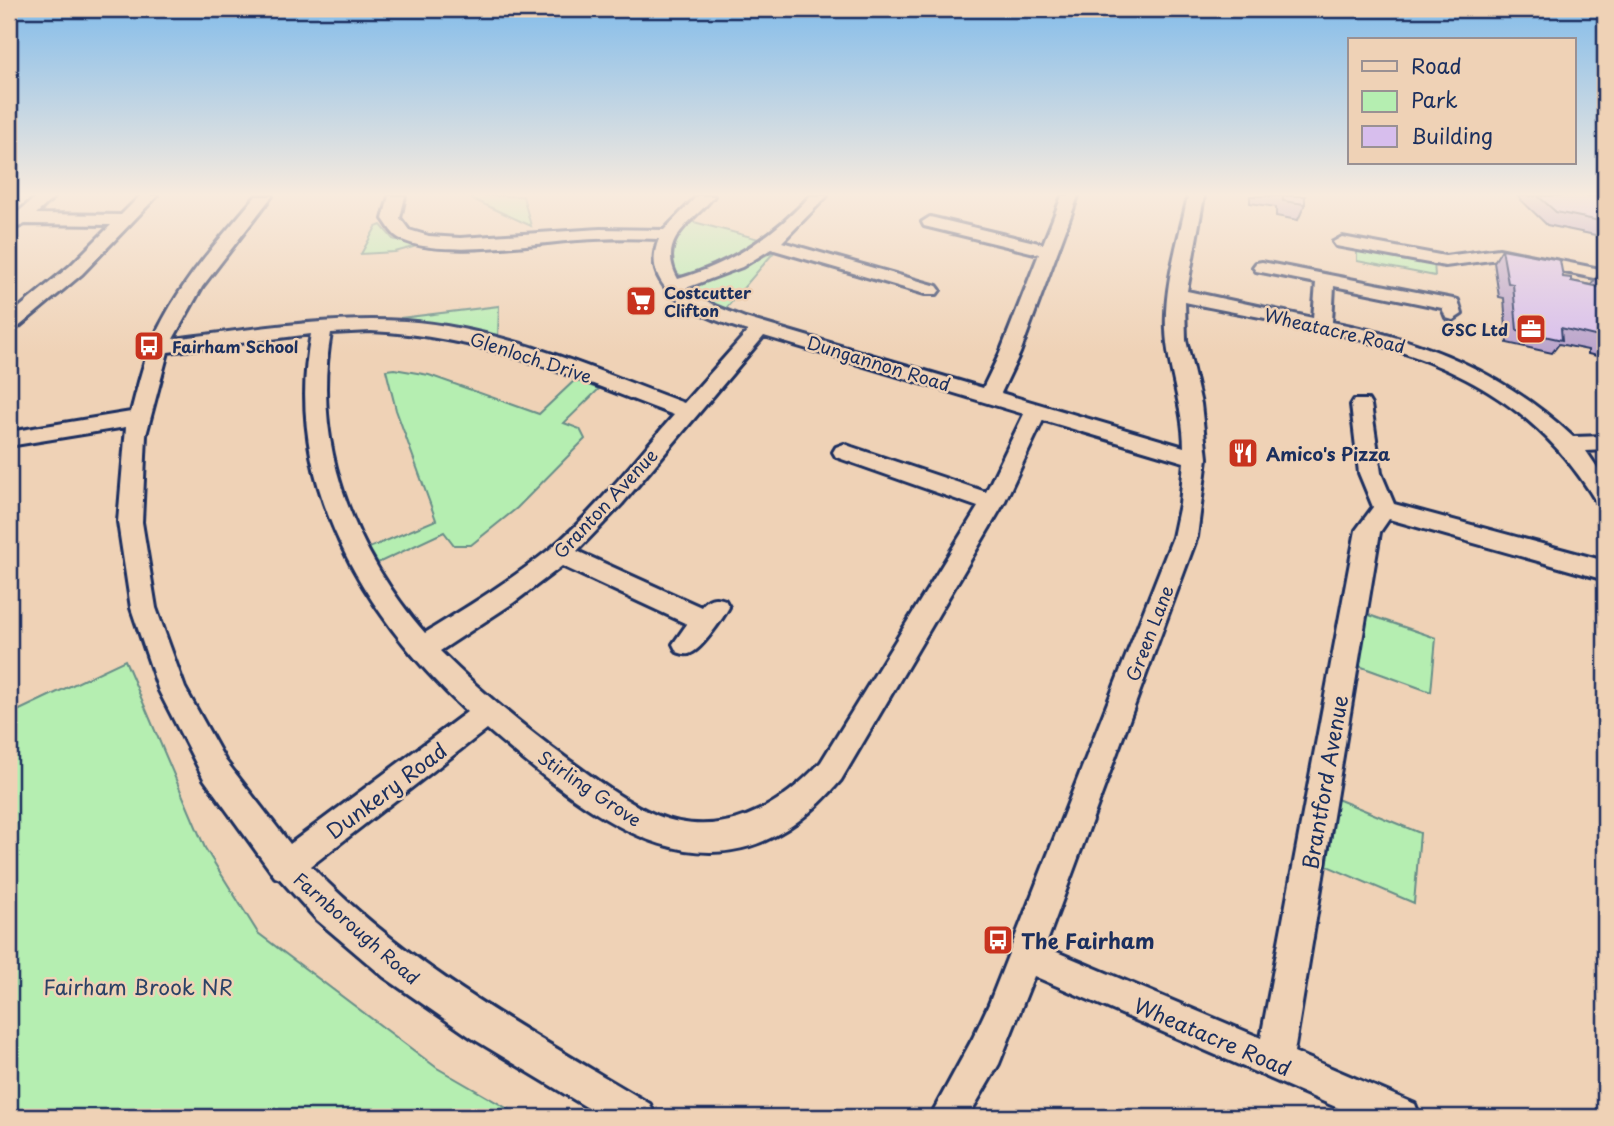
<svg xmlns="http://www.w3.org/2000/svg" width="1614" height="1126" font-family="'Playpen Sans',sans-serif">
  <style>
    .green { fill: #b5eeb1; stroke: #688e88; stroke-width: 2 }
    .lines { fill: none; stroke-linecap: round; stroke-linejoin: round }
    .minor-casing { stroke: #1b2f5e; stroke-width: 6 }
    .minor { fill: #efd2b6; fill-rule: evenodd }
    .wall { fill: #b9a3cc; stroke: #1b2f5e; stroke-width: 2 }
    .building { fill: #d7beed; stroke: #1b2f5e; stroke-width: 2 }
    .labels { text-anchor: middle; dominant-baseline: central; stroke-width: 5; stroke-linejoin: round; paint-order: stroke }
    .far-poi-label { font-size: 16px; font-weight: bold; fill: #1b2f5e; stroke: #efd2b6; text-anchor: start }
    .street-label { font-size: 18px; fill: #1b2f5e; stroke: #efd2b6 }
    .poi-label { font-size: 18px; font-weight: bold; fill: #1b2f5e; stroke: #efd2b6; text-anchor: start }
    .near-street-label { font-size: 21px; fill: #1b2f5e; stroke: #efd2b6 }
    .near-poi-label { font-size: 21px; font-weight: bold; fill: #1b2f5e; stroke: #efd2b6; text-anchor: start }
    .near-park-label { font-size: 21px; fill: #2a4266; stroke: #efd2b6 }
  </style>
  <rect width="100%" height="100%" fill="#efd2b6"/>
  <filter id="ink" filterUnits="userSpaceOnUse"><feTurbulence type="fractalNoise" baseFrequency=".0143" numOctaves="2"/><feDisplacementMap in="SourceGraphic" scale="14" xChannelSelector="R" yChannelSelector="G"/><feConvolveMatrix kernelMatrix="1 2 1 2 8 2 1 2 1" color-interpolation-filters="sRGB"/></filter>
  <g filter="url(#ink)">
    <!-- green -->
    <path class="green" d="M466 196H523L531 226Z
      M690 221 763 240 764 242 692 277C656 277 672 236 690 221Z
      M381 225 393 239 417 246 395 252 361 254 376 227Z
      M1357 247 1434 262 1435 276 1357 261Z
      M775 251 723 312 693 293 695 287Z
      M499 306 498 339 459 328 401 320V318Z
      M394 369 429 375 539 414 575 380 599 389 564 423 580 429 585 439 517 508 471 545H454L444 532 378 563 369 548 436 520 396 410 386 370Z
      M1366 614 1436 638 1431 692 1359 666Z
      M125 660 205 848 258 933 437 1068 522 1117H9V715Z
      M1337 799 1420 833 1414 903 1327 866Z"/>
    <g class="lines">
      <!-- minor casing -->
      <g class="minor-casing">
        <path id="minor" d="M37 196H55L36 214 121 215 140 196H157L82 274 16 329 9 331V316L70 266 111 225 25 224 16 228 10 227V219Z
          M256 196H272L202 287 173 339C250 330 328 316 405 321 503 328 594 370 684 403L748 331C708 319 636 293 659 239 632 238 605 238 578 240 538 243 427 260 396 236 391 232 387 224 383 219L389 196H405L400 218 409 230 429 236 460 238 600 229 664 230 697 196H714C694 222 655 239 678 279 731 264 773 236 810 196H827L782 242 937 286 940 290 937 294H925L771 249 742 267 686 288 715 306 745 318 983 388 1000 353 1039 254 924 226 922 222 930 217 1043 244 1062 196H1078L1020 353 1001 393 1184 447C1184 407 1167 369 1166 329 1164 285 1179 239 1188 196H1204L1187 291 1313 318 1316 283 1256 271 1253 267 1256 263 1262 262 1458 300 1462 314 1453 320 1446 318 1442 308 1334 286 1332 322C1424 340 1504 372 1573 437L1605 436V450L1586 451 1605 479V505L1597 503C1505 348 1345 336 1185 302L1186 340 1201 404 1207 458 1197 537 1045 947 1261 1038 1356 530 1373 507 1359 473 1351 405 1354 400H1368L1371 405 1381 473 1394 504 1605 561V580L1389 519 1380 532 1294 1052 1415 1104 1420 1117H1359L1034 976 999 1064 968 1117H930L973 1038 989 1004 1173 537 1180 504 1184 462 1043 420 1004 503 841 780C720 924 597 823 487 729L311 866C408 967 531 1033 650 1104L655 1117H603L472 1038 384 977 317 920 280 879 275 877 204 779 159 691 131 608 118 522 126 427 9 446V432L131 412C137 390 142 366 151 345 174 289 217 242 256 196ZM371 331C484 336 571 376 674 415 636 458 594 513 550 549 510 581 467 607 425 633 353 550 311 443 331 333ZM311 334C282 480 364 616 467 712L290 844 225 760 185 688 156 608 142 522 146 435 168 352ZM764 336 1024 414 986 492 852 447 844 444 836 447 833 452 836 457 978 507 821 762C778 809 720 841 656 815 625 802 597 780 570 761 524 727 480 691 440 651L513 603 562 566 687 624 673 644 677 652C683 654 687 656 693 652 703 647 723 618 729 607L725 600C714 596 708 598 701 607L577 551 622 504Z
          M1342 237 1445 256 1499 249 1605 270V280L1499 259 1445 266 1336 246 1333 242Z"/>
      </g>
      <!-- minor -->
      <use href="#minor" class="minor"/>
    </g>
    <!-- wall -->
    <path class="wall" d="M1250 196H1305V204L1298 220 1276 216V207L1250 203Z
      M1517 196H1605V237L1547 225Z
      M1502 249 1571 281 1591 285 1601 271 1605 272V358L1588 354V350L1559 344 1552 353 1507 343 1504 298 1499 297 1494 262Z"/>
    <!-- building -->
    <path class="building" d="M1283 196H1305V204L1283 201Z
      M1538 196H1605V222L1556 212Z
      M1502 249 1560 260 1563 277 1571 278V281L1604 288 1601 271 1605 272V342L1599 341V337L1561 328 1562 340 1517 330 1513 284 1508 283Z"/>
  </g>
  <!-- sky -->
  <linearGradient id="sky" x2="0" y2="1"><stop stop-color="#83bcea"/><stop offset="0.55" stop-color="#f8ebde"/><stop offset="1" stop-color="#f8ebde" stop-opacity="0"/></linearGradient>
  <rect width="1614" height="354" fill="url(#sky)"/>
  <!-- icons -->
  <defs>
    <g id="supermarket-square" transform="scale(1.575)"><rect x="-9" y="-9" width="18" height="18" rx="4" fill="#c8321e" stroke="#efd2b6"/><path d="M-6-5.5h2.5l.6 2H6L4.5 2H-2.5L-4.4-4H-6ZM-1.5 3.2a1.3 1.3 0 1 0 .1 0ZM3 3.2a1.3 1.3 0 1 0 .1 0Z" fill="#fff"/></g>
    <g id="office-square" transform="scale(1.575)"><rect x="-9" y="-9" width="18" height="18" rx="4" fill="#c8321e" stroke="#efd2b6"/><path d="M-6-3h4V-5.5h4V-3h4V5H-6ZM-1-4.5V-3h2v-1.5ZM-6 0V1H6V0Z" fill="#fff"/></g>
    <g id="bus-square" transform="scale(1.575)"><rect x="-9" y="-9" width="18" height="18" rx="4" fill="#c8321e" stroke="#efd2b6"/><path d="M-5-6H5V4H4V6H2V4H-2V6H-4V4H-5ZM-3.5-4V0h7V-4ZM-3.5 1.2v1.5H-2V1.2ZM2 1.2v1.5H3.5V1.2Z" fill="#fff"/></g>
    <g id="restaurant-square" transform="scale(1.575)"><rect x="-9" y="-9" width="18" height="18" rx="4" fill="#c8321e" stroke="#efd2b6"/><path d="M-5-6h1v4h1v-4h1v4h1v-4h1v5L-1.5 .5V6h-2V.5L-5-1ZM5-6V6H3V1.5H1.5Q1.5-4 5-6Z" fill="#fff"/></g>
  </defs>
  <g fill-rule="evenodd">
    <use href="#supermarket-square" x="641" y="301"/>
    <use href="#office-square" x="1531" y="329"/>
    <use href="#bus-square" x="149" y="346"/>
    <use href="#restaurant-square" x="1243" y="453"/>
    <use href="#bus-square" x="998" y="940"/>
  </g>
  <g class="labels">
    <!-- far-poi labels -->
    <g class="far-poi-label">
      <text x="664" y="292">Costcutter<tspan x="664" dy="18">Clifton</tspan></text>
      <text x="1508" y="329" text-anchor="end">GSC Ltd</text>
      <text x="172" y="346">Fairham School</text>
    </g>
    <!-- street labels -->
    <g class="street-label">
      <text transform="translate(1335 330) rotate(13)">Wheatacre Road</text>
      <text transform="translate(531 357) rotate(18)">Glenloch Drive</text>
      <text transform="translate(879 363) rotate(17)">Dungannon Road</text>
      <text transform="translate(605 503) rotate(-47)">Granton Avenue</text>
      <text transform="translate(1149 633) rotate(-69)">Green Lane</text>
      <text transform="translate(590 788) rotate(34)">Stirling Grove</text>
      <text transform="translate(357 928) rotate(41)">Farnborough Road</text>
    </g>
    <!-- poi labels -->
    <g class="poi-label">
      <text x="1266" y="453">Amico's Pizza</text>
    </g>
    <!-- near-street labels -->
    <g class="near-street-label">
      <text transform="translate(1324 782) rotate(-80)">Brantford Avenue</text>
      <text transform="translate(386 790) rotate(-37)">Dunkery Road</text>
      <text transform="translate(1213 1036) rotate(23)">Wheatacre Road</text>
    </g>
    <!-- near-poi labels -->
    <g class="near-poi-label">
      <text x="1021" y="940">The Fairham</text>
    </g>
    <!-- near-park labels -->
    <g class="near-park-label">
      <text x="138" y="986">Fairham Brook NR</text>
    </g>
  </g>
  <!-- margin -->
  <rect width="1614" height="1126" fill="none" stroke="#efd2b6" stroke-width="35"/>
  <rect x="18" y="18" width="1579" height="1091" fill="none" stroke="#1b2f5e" stroke-width="2.5" filter="url(#ink)"/>
  <!-- legend -->
  <rect x="1348" y="38" width="228" height="126" fill="#efd2b6" stroke="#9a9193" stroke-width="2"/>
  <rect x="1362" y="61" width="35" height="10" fill="#efd2b6" stroke="#9a9193" stroke-width="2"/>
  <text x="1411" y="74" font-size="21" fill="#1b2f5e">Road</text>
  <rect x="1362" y="91" width="35" height="21" fill="#b5eeb1" stroke="#9a9193" stroke-width="2"/>
  <text x="1411" y="108" font-size="21" fill="#1b2f5e">Park</text>
  <rect x="1362" y="126" width="35" height="21" fill="#d7beed" stroke="#9a9193" stroke-width="2"/>
  <text x="1411" y="144" font-size="21" fill="#1b2f5e">Building</text>
</svg>
